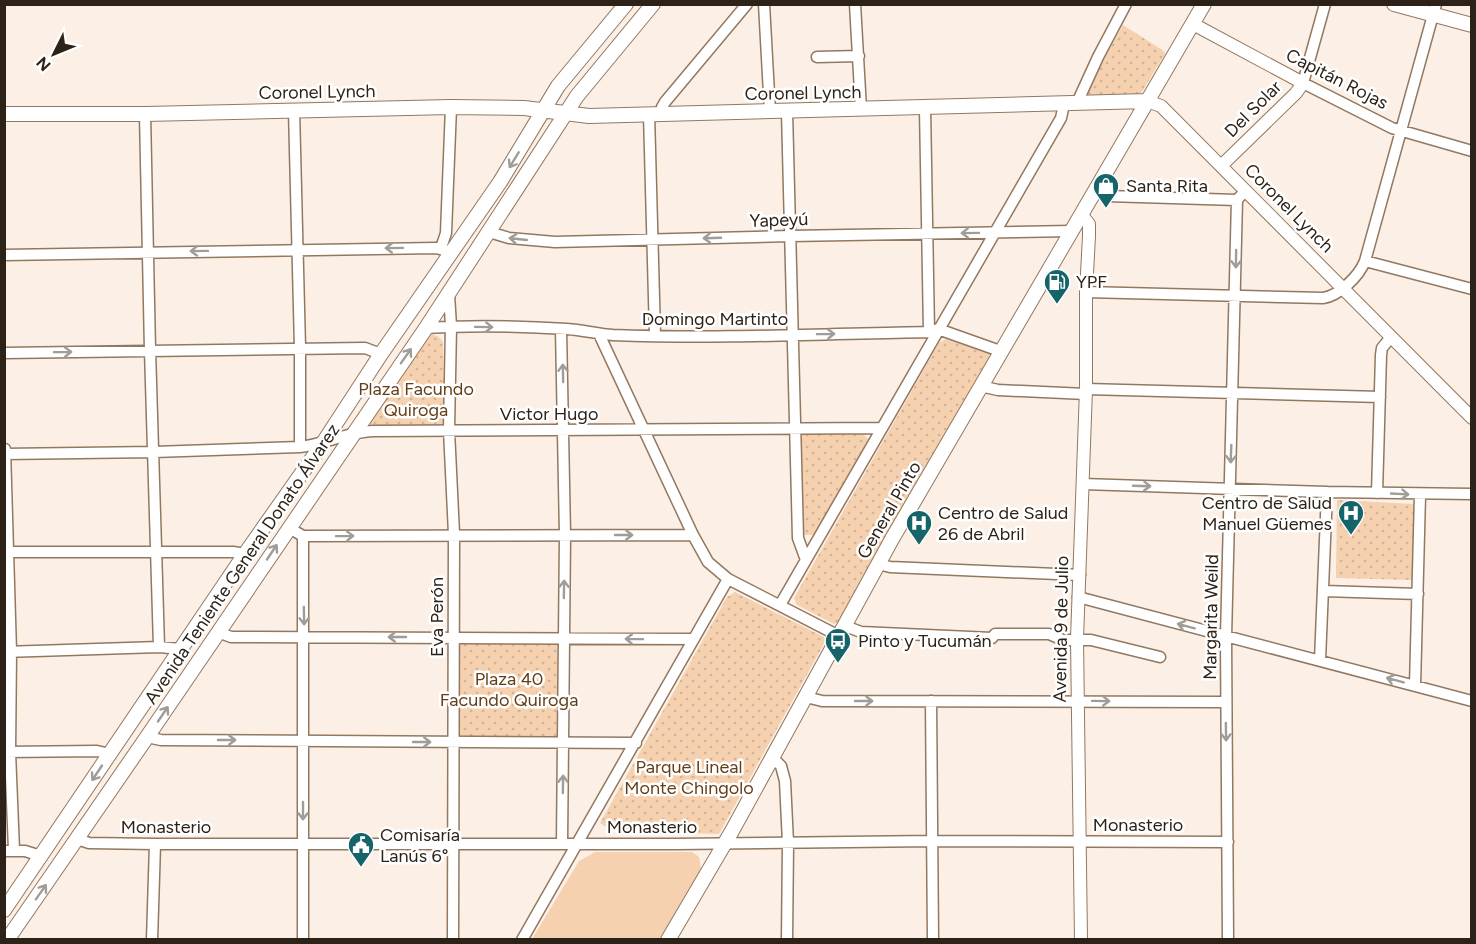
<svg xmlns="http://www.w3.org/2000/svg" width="1476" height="944" font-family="Figtree,sans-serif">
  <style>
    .green { fill: #f5d1b0 }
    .park { fill: url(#park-dots) }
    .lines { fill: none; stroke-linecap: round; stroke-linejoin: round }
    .minor-casing { stroke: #927860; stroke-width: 13 }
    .tertiary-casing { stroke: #927860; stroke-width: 14 }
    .secondary-casing { stroke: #927860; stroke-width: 16 }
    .minor { stroke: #fff; stroke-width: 10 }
    .tertiary { stroke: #fff; stroke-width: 12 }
    .secondary { stroke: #fff; stroke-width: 14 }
    .oneway { stroke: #a09c97 }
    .labels { text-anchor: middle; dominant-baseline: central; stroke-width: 5; stroke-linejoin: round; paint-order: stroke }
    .street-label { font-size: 18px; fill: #2d2218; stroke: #fff }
    .poi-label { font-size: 18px; fill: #2d2218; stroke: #fff; text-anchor: start }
    .park-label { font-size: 18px; fill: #643e16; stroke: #fff }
  </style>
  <defs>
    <pattern id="park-dots" width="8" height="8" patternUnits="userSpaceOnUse" patternTransform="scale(1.5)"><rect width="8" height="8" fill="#f5d1b0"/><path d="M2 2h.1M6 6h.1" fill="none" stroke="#d2b397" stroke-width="1.8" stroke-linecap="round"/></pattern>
  </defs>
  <rect width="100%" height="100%" fill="#fcf0e6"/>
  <!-- green -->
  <path class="green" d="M595 852H692L699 857 701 869 660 939H532L579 861Z"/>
  <!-- park -->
  <path class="park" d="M1123 25 1164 51 1165 54 1140 95 1086 97 1085 93Z
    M427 335C434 334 441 336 443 343L445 422 441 426H372L369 421Z
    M946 339 989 353 990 357 841 621 834 624 797 605 794 598 939 343Z
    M860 431 868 439 867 444 814 535H804L801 532 799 432Z
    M1337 500 1415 504 1412 580 1336 578Z
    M735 592 824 637 825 641 820 651 719 834 618 831 607 828 600 823 727 597Z
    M453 637 564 638 563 741 454 742Z"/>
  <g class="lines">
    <!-- minor casing -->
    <g class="minor-casing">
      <path id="minor" d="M764 4 770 112
        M855 4 861 109
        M1325 4 1303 83 1392 128 1472 151
        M817 57 859 56
        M1077 103 1098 57 1126 4
        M925 108 929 332
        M294 110 300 348V447
        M787 112 798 538 806 560
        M145 114 150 350 159 647
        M649 114 655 335
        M663 114 662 107 665 102 747 4
        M1095 191 1107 196 1237 200
        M489 232 509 238 555 242 790 236 1071 231
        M441 248 446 233 451 107
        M4 255 436 248 452 252
        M1365 261 1472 289
        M1086 292 1323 298C1339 296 1359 276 1365 261L1436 4
        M449 294 451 326 449 430 454 534 453 940
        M426 328C472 325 521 326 567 329 583 330 598 334 613 335 718 339 824 334 929 332L938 329 1000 351
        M561 329 565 535 562 843
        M599 334 693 535 708 562 728 579 839 636
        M4 353 365 348 381 354
        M980 386 998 390 1086 394
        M1086 389 1380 397
        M5 449 11 652 10 752 14 850
        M4 454 154 452 300 447C325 444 348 432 373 431L880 428
        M1083 484 1327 492 1472 494
        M1377 493 1381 355 1382 348 1391 337
        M289 528 303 536 693 535
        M303 536V940
        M4 552H233L245 554
        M878 564 890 567 1080 575
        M1324 591 1418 594
        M1078 597 1472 701
        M780 605 1061 118 1064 104
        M845 626 861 632 992 638 995 634H1049L1063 640H1091L1160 657
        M218 632 231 637 693 639
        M4 652 159 647 181 649
        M1320 660 1327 492
        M1415 686 1420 495
        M806 697 822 701 1226 702
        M931 701 933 940
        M147 737 161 740 636 743
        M5 752 97 751 110 754
        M772 757 781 766 785 781 788 843 787 940
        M77 839 89 843 155 844H677L932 841 1228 842
        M4 851H25L41 856
        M152 940 155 844
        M522 940 728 579
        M1228 940 1226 637 1237 200 1245 191"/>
    </g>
    <!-- tertiary casing -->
    <g class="tertiary-casing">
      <path id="tertiary" d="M1193 24 1303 83 1296 93 1221 166
        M1147 101 1161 106 1472 418
        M1081 940 1077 639 1086 389V292L1089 236V224L1081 214"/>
    </g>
    <!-- secondary casing -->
    <g class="secondary-casing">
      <path id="secondary" d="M1394 4 1472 25
        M4 114H145L451 107 524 108 589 116 1147 101
        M4 910 245 554 323 443 381 354 500 182 558 86 626 4
        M7 940 147 737 426 328 577 96 653 4
        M668 940 732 831 892 539 1204 4"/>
    </g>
    <!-- minor -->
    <use href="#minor" class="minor"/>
    <!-- tertiary -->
    <use href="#tertiary" class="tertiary"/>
    <!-- secondary -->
    <use href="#secondary" class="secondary"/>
  </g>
  <!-- one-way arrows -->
  <defs><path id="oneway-shaft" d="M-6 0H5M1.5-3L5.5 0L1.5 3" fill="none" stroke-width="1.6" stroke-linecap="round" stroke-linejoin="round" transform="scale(1.5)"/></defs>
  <g class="oneway">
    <use href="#oneway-shaft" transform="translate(514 160) rotate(121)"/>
    <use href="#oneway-shaft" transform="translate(970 233) rotate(179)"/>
    <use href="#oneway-shaft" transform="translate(712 238) rotate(178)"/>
    <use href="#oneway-shaft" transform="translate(518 239) rotate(-174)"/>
    <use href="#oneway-shaft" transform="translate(394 248) rotate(179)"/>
    <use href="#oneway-shaft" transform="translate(199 251) rotate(179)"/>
    <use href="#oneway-shaft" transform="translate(1236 259) rotate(91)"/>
    <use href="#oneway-shaft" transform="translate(484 327) rotate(1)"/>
    <use href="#oneway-shaft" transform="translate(826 334) rotate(-1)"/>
    <use href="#oneway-shaft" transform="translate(63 352) rotate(-1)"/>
    <use href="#oneway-shaft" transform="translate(406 356) rotate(-55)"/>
    <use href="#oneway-shaft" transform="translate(563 373) rotate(-91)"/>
    <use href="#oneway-shaft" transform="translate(1231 454) rotate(92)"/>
    <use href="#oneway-shaft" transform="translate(1142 486) rotate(2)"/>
    <use href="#oneway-shaft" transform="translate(1400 494) rotate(3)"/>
    <use href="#oneway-shaft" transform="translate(624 535)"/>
    <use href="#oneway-shaft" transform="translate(345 536) rotate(-1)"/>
    <use href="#oneway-shaft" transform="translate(272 552) rotate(-56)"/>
    <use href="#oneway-shaft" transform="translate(564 589) rotate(-89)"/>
    <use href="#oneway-shaft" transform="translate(304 616) rotate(89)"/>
    <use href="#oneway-shaft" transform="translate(1186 626) rotate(-165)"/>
    <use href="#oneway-shaft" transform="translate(397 637) rotate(180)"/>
    <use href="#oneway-shaft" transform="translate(634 639) rotate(-179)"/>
    <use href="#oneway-shaft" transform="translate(1395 680) rotate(-165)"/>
    <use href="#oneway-shaft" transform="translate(864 701)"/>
    <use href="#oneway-shaft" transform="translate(1101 701) rotate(1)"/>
    <use href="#oneway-shaft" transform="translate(163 714) rotate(-56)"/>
    <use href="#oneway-shaft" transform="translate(1226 732) rotate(89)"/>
    <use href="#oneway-shaft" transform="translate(227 740)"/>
    <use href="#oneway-shaft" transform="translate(422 742)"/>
    <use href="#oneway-shaft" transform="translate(97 773) rotate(124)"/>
    <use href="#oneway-shaft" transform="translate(563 784) rotate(-89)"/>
    <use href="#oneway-shaft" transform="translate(303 811) rotate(90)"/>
    <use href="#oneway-shaft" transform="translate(41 892) rotate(-55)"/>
  </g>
  <!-- icons -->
  <defs>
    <g id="shop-pin" transform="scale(1.35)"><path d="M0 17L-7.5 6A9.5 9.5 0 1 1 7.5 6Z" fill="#15646a" stroke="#fff"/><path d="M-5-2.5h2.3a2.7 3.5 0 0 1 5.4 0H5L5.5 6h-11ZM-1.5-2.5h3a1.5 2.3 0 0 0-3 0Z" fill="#fff"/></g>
    <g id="fuel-pin" transform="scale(1.35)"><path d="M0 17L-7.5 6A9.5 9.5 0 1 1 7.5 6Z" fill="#15646a" stroke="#fff"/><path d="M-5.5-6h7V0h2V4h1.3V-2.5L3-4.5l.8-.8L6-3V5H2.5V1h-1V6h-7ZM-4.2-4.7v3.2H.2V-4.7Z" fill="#fff"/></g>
    <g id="hospital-pin" transform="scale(1.35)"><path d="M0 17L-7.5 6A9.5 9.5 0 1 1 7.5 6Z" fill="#15646a" stroke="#fff"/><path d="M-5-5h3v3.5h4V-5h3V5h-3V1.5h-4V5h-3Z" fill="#fff"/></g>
    <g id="bus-pin" transform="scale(1.35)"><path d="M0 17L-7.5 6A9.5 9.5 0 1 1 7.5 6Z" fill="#15646a" stroke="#fff"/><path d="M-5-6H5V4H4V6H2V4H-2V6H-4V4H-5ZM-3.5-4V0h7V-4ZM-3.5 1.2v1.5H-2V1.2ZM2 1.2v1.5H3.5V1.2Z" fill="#fff"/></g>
    <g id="civic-pin" transform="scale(1.35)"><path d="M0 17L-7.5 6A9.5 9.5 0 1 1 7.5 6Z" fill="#15646a" stroke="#fff"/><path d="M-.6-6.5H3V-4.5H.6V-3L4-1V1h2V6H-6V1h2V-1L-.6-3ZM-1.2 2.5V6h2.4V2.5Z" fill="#fff"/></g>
  </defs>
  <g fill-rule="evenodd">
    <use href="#shop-pin" x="1106" y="186"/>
    <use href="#fuel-pin" x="1057" y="282"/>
    <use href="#hospital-pin" x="1351" y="513"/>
    <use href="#hospital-pin" x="919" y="523"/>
    <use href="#bus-pin" x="838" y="641"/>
    <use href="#civic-pin" x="361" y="845"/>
  </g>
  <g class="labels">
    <!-- street labels -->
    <g class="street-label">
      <text transform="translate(1337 79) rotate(27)">Capitán Rojas</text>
      <text transform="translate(317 92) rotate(-1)">Coronel Lynch</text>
      <text transform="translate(803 93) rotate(-1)">Coronel Lynch</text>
      <text transform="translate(1253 109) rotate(-45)">Del Solar</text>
      <text transform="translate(1289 208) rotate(45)">Coronel Lynch</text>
      <text transform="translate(779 220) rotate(-2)">Yapeyú</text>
      <text x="715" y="319">Domingo Martinto</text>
      <text x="549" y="414">Victor Hugo</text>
      <text transform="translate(889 510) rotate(-60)">General Pinto</text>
      <text transform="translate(242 564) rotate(-56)">Avenida Teniente General Donato Álvarez</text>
      <text transform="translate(437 617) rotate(-90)">Eva Perón</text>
      <text transform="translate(1211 617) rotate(-89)">Margarita Weild</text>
      <text transform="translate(1061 629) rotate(-89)">Avenida 9 de Julio</text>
      <text x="1138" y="825">Monasterio</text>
      <text x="166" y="827">Monasterio</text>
      <text x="652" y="827">Monasterio</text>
    </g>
    <!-- poi labels -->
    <g class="poi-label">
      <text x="1126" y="186">Santa Rita</text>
      <text x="1076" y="282">YPF</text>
      <text x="1332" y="503" text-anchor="end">Centro de Salud<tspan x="1332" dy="21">Manuel Güemes</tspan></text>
      <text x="938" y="513">Centro de Salud<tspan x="938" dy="21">26 de Abril</tspan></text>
      <text x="858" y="641">Pinto y Tucumán</text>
      <text x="380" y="835">Comisaría<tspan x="380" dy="21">Lanús 6°</tspan></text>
    </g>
    <!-- park labels -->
    <g class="park-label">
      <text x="416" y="389">Plaza Facundo<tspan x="416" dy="21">Quiroga</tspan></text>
      <text x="509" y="679">Plaza 40<tspan x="509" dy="21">Facundo Quiroga</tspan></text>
      <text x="689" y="767">Parque Lineal<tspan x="689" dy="21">Monte Chingolo</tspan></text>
    </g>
  </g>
  <!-- border -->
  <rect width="1476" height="944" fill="none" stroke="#2d2218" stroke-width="12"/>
  <!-- north arrow -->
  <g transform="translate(54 54) rotate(227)" stroke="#ffffff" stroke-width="4.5" paint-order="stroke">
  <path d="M0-4.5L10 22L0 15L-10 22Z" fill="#2d2218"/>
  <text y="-9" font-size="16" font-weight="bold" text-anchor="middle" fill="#2d2218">N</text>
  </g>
</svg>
